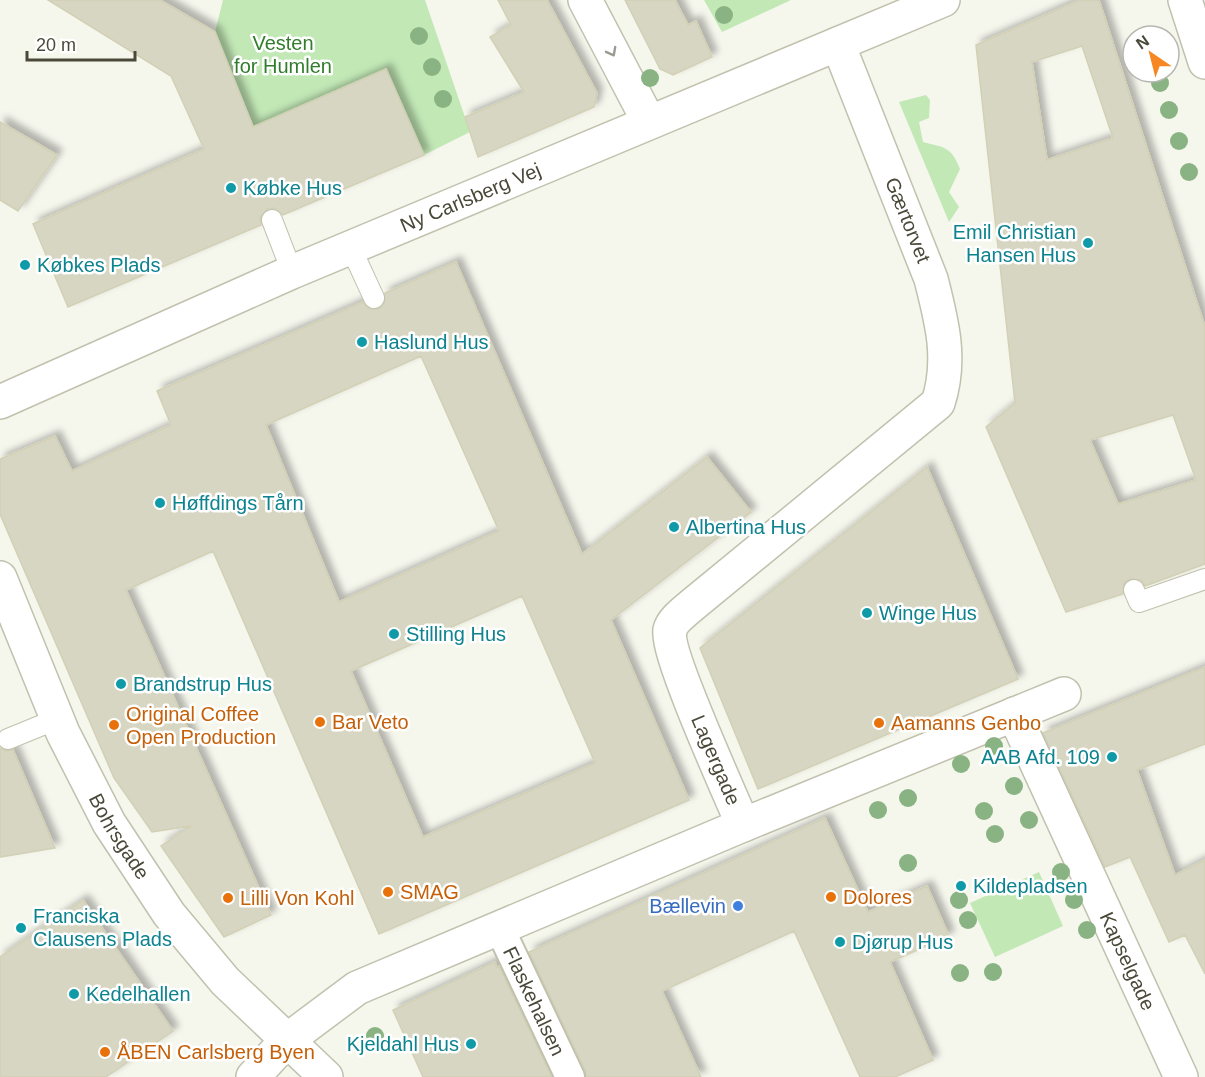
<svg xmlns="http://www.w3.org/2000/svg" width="1205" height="1077" font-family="Arial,sans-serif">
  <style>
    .green { fill: #c2e8b6 }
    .building { fill: #d7d6c2; stroke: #d2d0b5; stroke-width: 1.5; fill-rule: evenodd; filter: url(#shadow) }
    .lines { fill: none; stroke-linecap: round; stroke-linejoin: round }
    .service-casing { stroke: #c1c1ae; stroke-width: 22 }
    .pedestrian-casing { stroke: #c1c1ae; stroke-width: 32 }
    .minor-casing { stroke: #c1c1ae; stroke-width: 36 }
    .tertiary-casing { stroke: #c1c1ae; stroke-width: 36 }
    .service { stroke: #fff; stroke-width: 20 }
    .pedestrian { stroke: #fff; stroke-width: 28 }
    .minor { stroke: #fff; stroke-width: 33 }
    .tertiary { stroke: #fff; stroke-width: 33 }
    .tree { fill: #89b382 }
    .oneway { stroke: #9b9b92 }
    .culture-dot { fill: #0f9aa8; stroke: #fff; stroke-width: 2 }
    .food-dot { fill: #e8710a; stroke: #fff; stroke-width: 2 }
    .shop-dot { fill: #3f7fe0; stroke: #fff; stroke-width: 2 }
    .labels { text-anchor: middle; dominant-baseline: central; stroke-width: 5; stroke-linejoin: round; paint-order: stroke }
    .park-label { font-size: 20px; fill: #317d2c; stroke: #fff }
    .culture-label { font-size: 20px; fill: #0d838f; stroke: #fff; text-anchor: start }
    .street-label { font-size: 20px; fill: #4a4939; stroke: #fff }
    .food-label { font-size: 20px; fill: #c56008; stroke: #fff; text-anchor: start }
    .shop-label { font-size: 20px; fill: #366cbe; stroke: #fff; text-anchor: end }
  </style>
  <defs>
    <filter id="shadow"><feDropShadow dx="5.5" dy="-5.5" stdDeviation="3" flood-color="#0004"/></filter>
  </defs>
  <rect width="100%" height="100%" fill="#f5f6ec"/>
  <!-- green -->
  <path class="green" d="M223 0H425L470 132 424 155 386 69 254 127 215 32Z
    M704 0H791L722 32Z
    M926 95 930 100 929 118 919 122 923 142C945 148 951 146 960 169L949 192 959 207 949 222 899 102Z
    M1039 872 1063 926 995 957 970 903Z"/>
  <!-- building -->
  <path class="building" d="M48 0H160L215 32 253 127 386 69 424 155 283 215 274 208 267 209 260 218 261 225 68 307 33 224 204 149 171 76Z
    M498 0H547L597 93 594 107 478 157 465 117 524 92 490 37 511 25Z
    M625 0H675L688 25 696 21 712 57 673 75 660 69Z
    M1080 0H1099L1205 327V564L1145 586 1141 580 1130 579 1124 583 1123 594 1066 612 986 427 1015 403 976 45ZM1082 46 1113 138 1047 160 1032 62ZM1173 415 1196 480 1118 504 1090 440Z
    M0 122 57 155 18 211 0 200Z
    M456 262 582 554 707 457 751 512 611 620 689 800 379 934 213 551 126 590 271 915 224 937 161 846 191 826 152 832 114 778 0 514V459L55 436 72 471 171 425 157 391 363 302 368 308 378 309 384 304 385 293ZM421 356 499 531 339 602 266 425ZM522 596 595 763 423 837 351 671Z
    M927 467 1018 679 758 789 700 648Z
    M1205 667V744L1137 770 1175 875 1205 860V974L1185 935 1169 942 1130 857 1105 867 1043 733Z
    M0 748 6 751 13 750 55 848 0 857Z
    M825 818 868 912 927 886 949 936 890 962 933 1060 895 1077H860L794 931 662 991 701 1077H586L585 1070 529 952Z
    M83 900 173 1031 106 1077H0V957Z
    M495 962 497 967 499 966 552 1077H423L393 1010Z"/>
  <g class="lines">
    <!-- service casing -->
    <g class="service-casing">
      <path id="service" d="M272 220 292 272
        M351 248 374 298
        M1134 590 1139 602 1205 579
        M8 739 57 719"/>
    </g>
    <!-- pedestrian casing -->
    <g class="pedestrian-casing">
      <g id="pedestrian">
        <path id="s1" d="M499 927 570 1077"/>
      </g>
    </g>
    <!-- minor casing -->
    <g class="minor-casing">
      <g id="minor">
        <path d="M585 0 649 122"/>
        <path id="s2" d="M0 402 292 272 943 0"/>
        <path id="s3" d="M0 578 63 733 109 823 169 914 225 981 326 1077"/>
        <path id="s4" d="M1014 714 1181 1077"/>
        <path d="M743 825 1064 694"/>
        <path d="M253 1077 286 1041 357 988 743 825C731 796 665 652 670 630 672 621 684 612 691 606L938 403C952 360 942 322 931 279L838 44"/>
      </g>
    </g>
    <!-- tertiary casing -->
    <g class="tertiary-casing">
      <path id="tertiary" d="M1185 0 1205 62"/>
    </g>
    <!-- service -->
    <use href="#service" class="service"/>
    <!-- pedestrian -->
    <use href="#pedestrian" class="pedestrian"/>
    <!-- minor -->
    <use href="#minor" class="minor"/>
    <!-- tertiary -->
    <use href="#tertiary" class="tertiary"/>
  </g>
  <!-- trees -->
  <g class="tree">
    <circle cx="724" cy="15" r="9"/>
    <circle cx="419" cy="36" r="9"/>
    <circle cx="432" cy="67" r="9"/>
    <circle cx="650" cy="78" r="9"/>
    <circle cx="1160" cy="83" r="9"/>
    <circle cx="443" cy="99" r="9"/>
    <circle cx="1169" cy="110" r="9"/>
    <circle cx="1179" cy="141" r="9"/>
    <circle cx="1189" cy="172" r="9"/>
    <circle cx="994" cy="746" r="9"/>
    <circle cx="961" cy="764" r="9"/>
    <circle cx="1014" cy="786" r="9"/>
    <circle cx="908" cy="798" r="9"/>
    <circle cx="878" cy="810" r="9"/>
    <circle cx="984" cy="811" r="9"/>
    <circle cx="1029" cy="820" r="9"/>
    <circle cx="995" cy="834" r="9"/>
    <circle cx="908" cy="863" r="9"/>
    <circle cx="1061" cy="872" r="9"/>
    <circle cx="959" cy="900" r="9"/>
    <circle cx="1074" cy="900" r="9"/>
    <circle cx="968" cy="920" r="9"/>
    <circle cx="1087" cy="930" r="9"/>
    <circle cx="993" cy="972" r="9"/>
    <circle cx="960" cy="973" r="9"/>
    <circle cx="375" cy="1036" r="9"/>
  </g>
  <!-- one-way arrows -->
  <defs><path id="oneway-chevron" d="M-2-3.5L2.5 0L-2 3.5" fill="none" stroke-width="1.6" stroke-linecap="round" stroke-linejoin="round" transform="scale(1.5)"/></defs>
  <use class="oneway" href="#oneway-chevron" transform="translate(612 52) rotate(62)"/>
  <!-- markers -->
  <g class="culture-dot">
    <circle cx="231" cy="188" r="6"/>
    <circle cx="1088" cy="243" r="6"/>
    <circle cx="25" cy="265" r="6"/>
    <circle cx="362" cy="342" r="6"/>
    <circle cx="160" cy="503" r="6"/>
    <circle cx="674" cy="527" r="6"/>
    <circle cx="867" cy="613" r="6"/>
    <circle cx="394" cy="634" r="6"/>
    <circle cx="121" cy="684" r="6"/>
    <circle cx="1112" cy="757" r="6"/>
    <circle cx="961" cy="886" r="6"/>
    <circle cx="21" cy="928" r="6"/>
    <circle cx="840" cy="942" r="6"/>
    <circle cx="74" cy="994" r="6"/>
    <circle cx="471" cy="1044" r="6"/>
  </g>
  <g class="food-dot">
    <circle cx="320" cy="722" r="6"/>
    <circle cx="879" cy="723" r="6"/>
    <circle cx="114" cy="725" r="6"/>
    <circle cx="388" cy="892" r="6"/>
    <circle cx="831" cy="897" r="6"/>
    <circle cx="228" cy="898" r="6"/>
    <circle cx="105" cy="1052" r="6"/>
  </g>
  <circle class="shop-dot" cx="738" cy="906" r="6"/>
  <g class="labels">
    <!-- park labels -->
    <g class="park-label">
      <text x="283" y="43">Vesten<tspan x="283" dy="23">for Humlen</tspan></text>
    </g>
    <!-- culture labels -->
    <g class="culture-label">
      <text x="243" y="188">Købke Hus</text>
      <text x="1076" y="232" text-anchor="end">Emil Christian<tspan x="1076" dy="23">Hansen Hus</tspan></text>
      <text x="37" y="265">Købkes Plads</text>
      <text x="374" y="342">Haslund Hus</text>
      <text x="172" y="503">Høffdings Tårn</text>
      <text x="686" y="527">Albertina Hus</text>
      <text x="879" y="613">Winge Hus</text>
      <text x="406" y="634">Stilling Hus</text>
      <text x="133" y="684">Brandstrup Hus</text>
      <text x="1100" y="757" text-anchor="end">AAB Afd. 109</text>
      <text x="973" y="886">Kildepladsen</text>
      <text x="33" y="916">Franciska<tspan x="33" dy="23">Clausens Plads</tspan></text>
      <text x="852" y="942">Djørup Hus</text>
      <text x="86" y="994">Kedelhallen</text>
      <text x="459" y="1044" text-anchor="end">Kjeldahl Hus</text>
    </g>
    <!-- street labels -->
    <g class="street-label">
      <text stroke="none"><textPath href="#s2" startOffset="513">Ny Carlsberg Vej</textPath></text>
      <text transform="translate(908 220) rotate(68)">Gærtorvet</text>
      <text transform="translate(716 760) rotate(67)">Lagergade</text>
      <text stroke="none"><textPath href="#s3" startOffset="285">Bohrsgade</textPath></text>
      <text stroke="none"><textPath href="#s4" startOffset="272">Kapselgade</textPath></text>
      <text stroke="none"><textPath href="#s1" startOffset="82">Flaskehalsen</textPath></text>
    </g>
    <!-- food labels -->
    <g class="food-label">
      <text x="126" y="714">Original Coffee<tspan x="126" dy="23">Open Production</tspan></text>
      <text x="332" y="722">Bar Veto</text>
      <text x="891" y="723">Aamanns Genbo</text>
      <text x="400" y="892">SMAG</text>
      <text x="843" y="897">Dolores</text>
      <text x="240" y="898">Lilli Von Kohl</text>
      <text x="117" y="1052">ÅBEN Carlsberg Byen</text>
    </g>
    <!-- shop labels -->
    <g class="shop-label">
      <text x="726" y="906">Bællevin</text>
    </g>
  </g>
  <!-- north arrow -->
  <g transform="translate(1151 54) rotate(325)"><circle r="28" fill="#ffffff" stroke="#b7b6b0" stroke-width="1.5"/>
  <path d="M0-4.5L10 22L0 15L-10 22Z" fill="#f68723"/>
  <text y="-9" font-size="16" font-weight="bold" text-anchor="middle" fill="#4a4939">N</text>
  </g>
  <!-- scale -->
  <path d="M27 51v9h108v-9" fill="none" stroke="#4a4939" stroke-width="3"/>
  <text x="36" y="51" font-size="18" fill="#4a4939" stroke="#ffffff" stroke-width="4.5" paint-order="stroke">20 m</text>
</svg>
